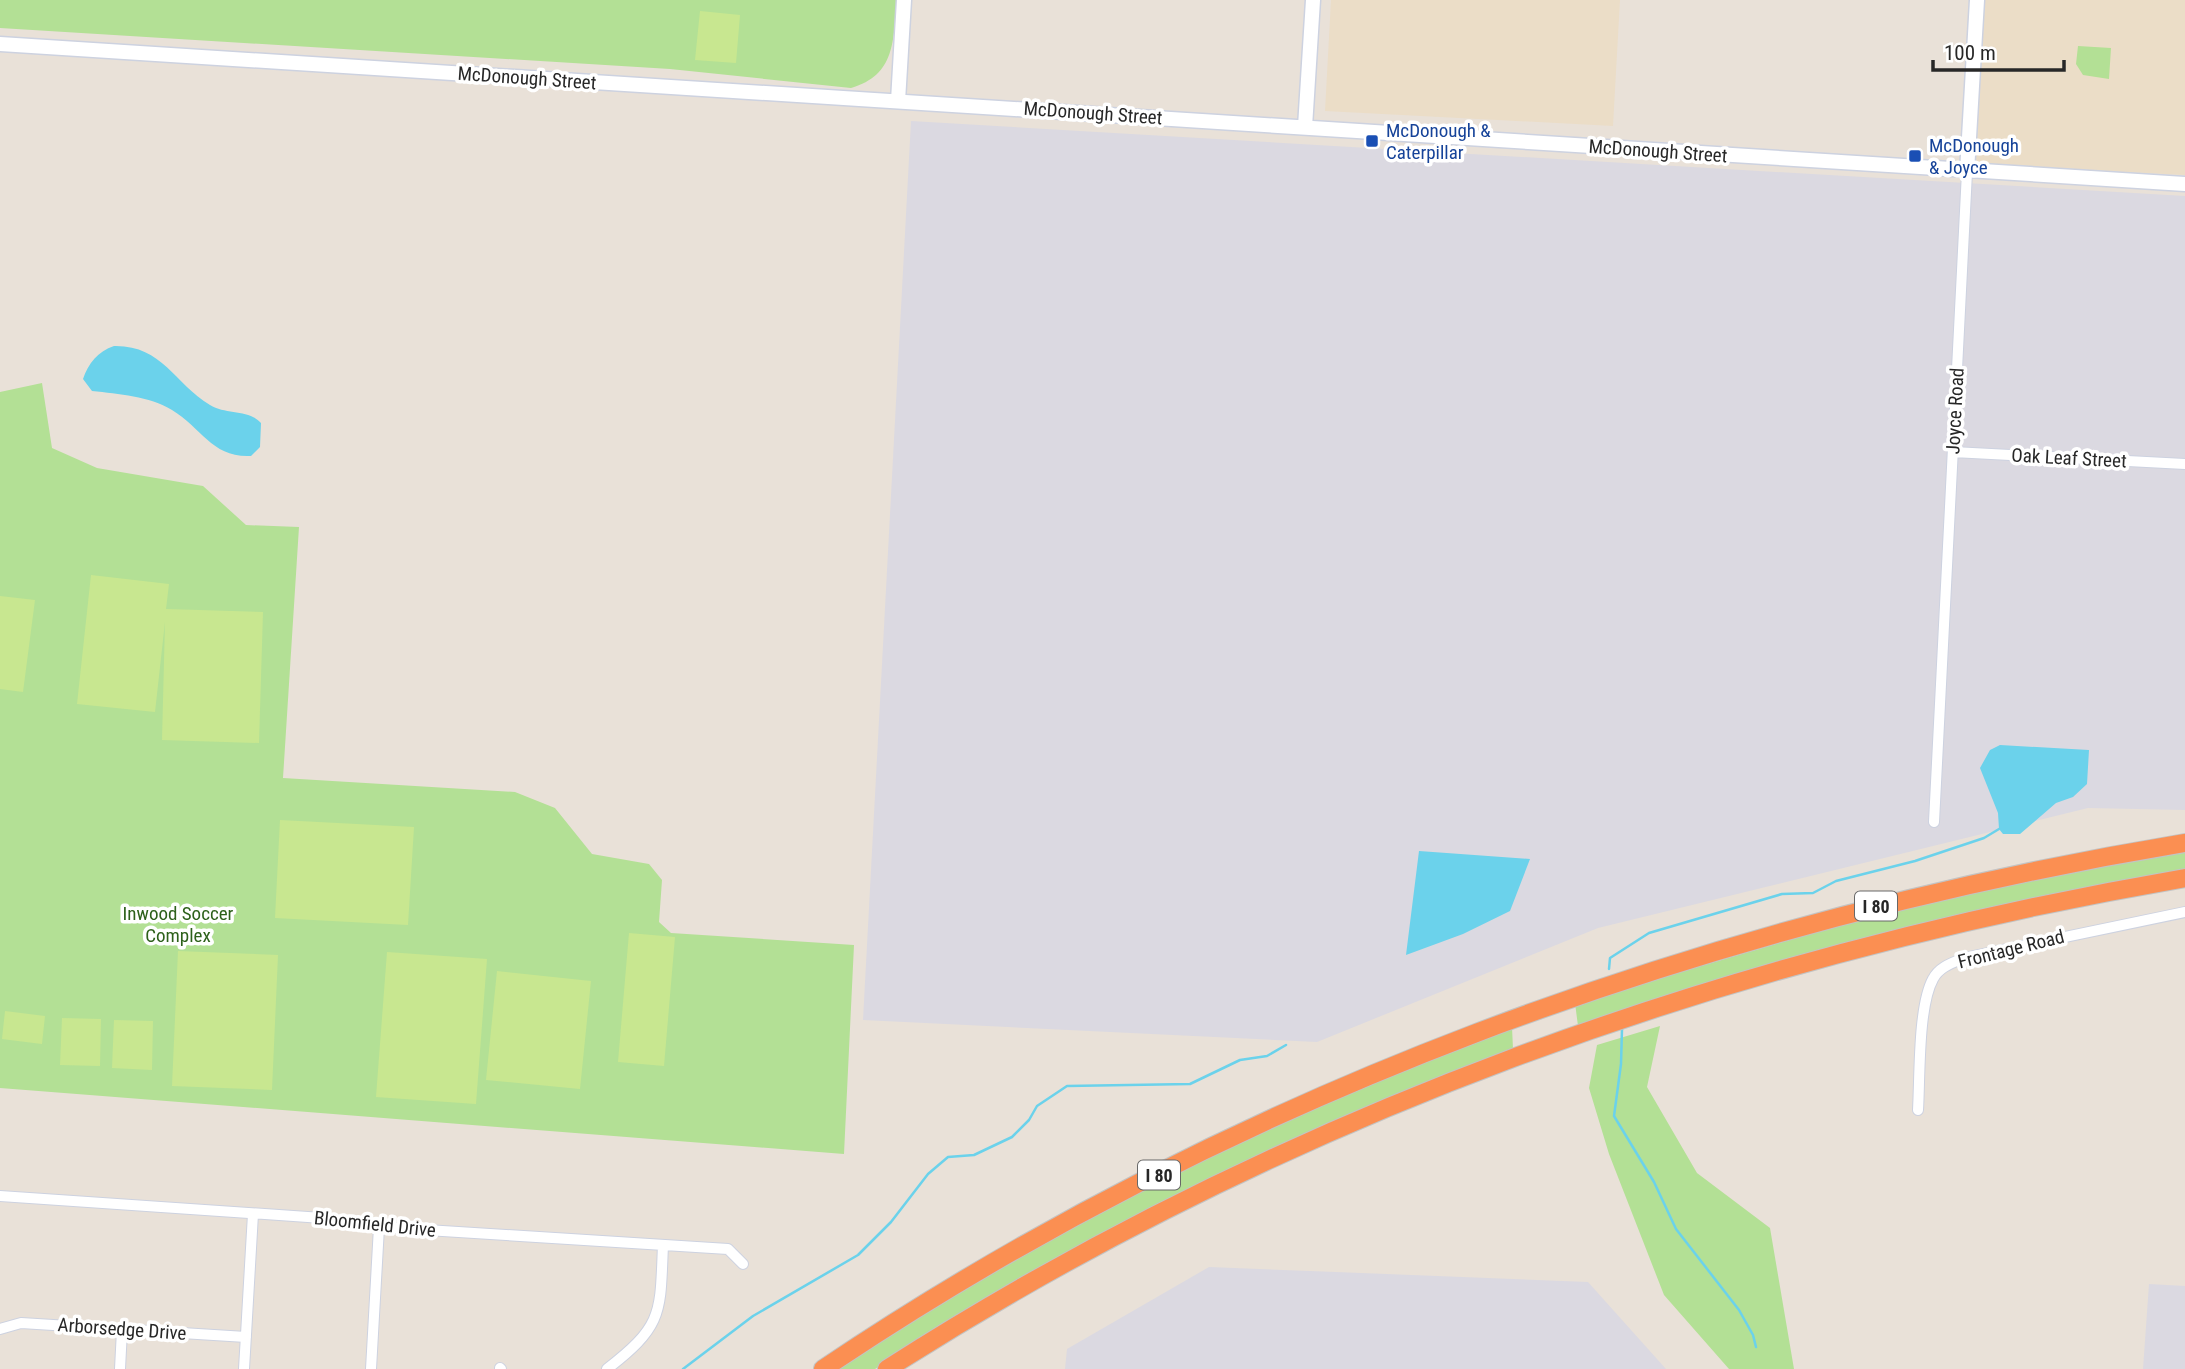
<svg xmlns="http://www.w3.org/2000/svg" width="2185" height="1369" font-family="'Roboto Condensed',sans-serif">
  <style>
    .industrial { fill: #dbd9e1 }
    .education { fill: #ebddc7 }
    .green { fill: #b3e095 }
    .pitch { fill: #c8e790 }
    .water { fill: #6bd2eb }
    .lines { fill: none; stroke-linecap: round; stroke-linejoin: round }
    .stream { stroke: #6bd2eb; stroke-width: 2.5 }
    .street-casing { stroke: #cdd2e0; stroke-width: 12 }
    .secondary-casing { stroke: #cdd2e0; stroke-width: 17 }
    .highway-casing { stroke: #c3c3c3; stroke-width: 20 }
    .street { stroke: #fff; stroke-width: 10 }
    .secondary { stroke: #fff; stroke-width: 14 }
    .highway { stroke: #fb8f52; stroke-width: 18 }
    .transit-dot { fill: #1a4fb4; stroke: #fff; stroke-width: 2.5 }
    .labels { text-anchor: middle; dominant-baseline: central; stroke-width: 7; stroke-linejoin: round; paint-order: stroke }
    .shield { fill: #fff; stroke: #686868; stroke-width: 2 }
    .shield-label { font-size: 18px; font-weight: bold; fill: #272727 }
    .street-label { font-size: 19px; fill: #272727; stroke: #fff }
    .transit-label { font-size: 19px; fill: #164399; stroke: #fff; text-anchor: start }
    .park-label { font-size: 19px; fill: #2d611a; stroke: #fff }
  </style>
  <rect width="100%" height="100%" fill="#e9e1d8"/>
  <!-- industrial -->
  <path class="industrial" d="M911 121 2185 196V810L2088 808 1598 928 1317 1042 863 1020Z
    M1209 1267 1588 1282 1666 1369H1065L1067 1349Z
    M2149 1284 2185 1286V1369H2143Z"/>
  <!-- education -->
  <path class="education" d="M1331 0H1620L1613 126 1325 111Z
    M1982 0H2185V175L1970 164Z"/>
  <!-- green -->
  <path class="green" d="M0 0H897C893 40 896 75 851 88L670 69 0 28Z
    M2078 46 2111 48 2109 79 2083 75 2076 64Z
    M42 383 52 448 97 468 203 486 246 525 299 527 283 778 515 792 555 808 592 854 649 864 662 880 659 922 671 933 854 945 844 1154 0 1088V392Z
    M2185 850V872C1974 902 1780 961 1578 1026L1575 1003 1915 903Z
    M1660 1026 1647 1087 1697 1173 1770 1228 1794 1369H1729L1664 1295 1609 1154 1589 1088 1597 1045Z
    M1512 1027 1513 1049 1353 1113 954 1320 875 1369H837C957 1293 1078 1220 1205 1158 1305 1109 1409 1069 1512 1027Z"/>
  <!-- pitch -->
  <path class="pitch" d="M700 11 740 15 736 63 695 60Z
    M91 575 169 584 166 609 263 612 259 743 162 740 165 622 155 712 77 704Z
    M0 596 35 600 23 692 0 689Z
    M280 820 414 827 408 925 275 918Z
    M629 933 675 937 664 1066 618 1062Z
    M178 951 278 955 272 1090 172 1086Z
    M387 952 487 959 476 1104 376 1097Z
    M497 971 591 981 580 1089 486 1080Z
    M5 1011 45 1016 42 1044 2 1039Z
    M62 1018 101 1019 100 1066 60 1065Z
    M114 1020 153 1021 152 1070 112 1068Z"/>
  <!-- water -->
  <path class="water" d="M114 346C162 345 174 383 210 405 226 415 249 409 261 423L260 447 251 456C212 458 202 428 172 410 149 396 119 394 92 391L83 379C88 364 98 351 114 346Z
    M2000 745 2089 750 2087 784 2073 797 2056 803 2020 834H2003L1999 829 1998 813 1980 768 1990 750Z
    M1419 851 1530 859 1510 911 1463 934 1406 955Z"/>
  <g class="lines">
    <!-- stream -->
    <path class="stream" d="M1609 969 1610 958 1649 933 1782 894 1813 893 1836 881 1915 861 1984 838 1999 829
      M1622 1029 1621 1064 1614 1116 1654 1182 1676 1229 1739 1310 1753 1335 1756 1347
      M683 1369 753 1316 858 1255 891 1222 928 1174 948 1157 974 1155 1012 1137 1029 1120 1037 1106 1067 1086 1190 1084 1240 1060 1267 1056 1286 1045"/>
    <!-- street casing -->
    <g class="street-casing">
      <path id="street" d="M1953 452 2185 464
        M1934 822 1967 172
        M1918 1110C1920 1077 1918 1006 1933 979 1939 967 1952 963 1964 958L2185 912
        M0 1196 322 1218 379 1227 728 1249 743 1264
        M0 1329 21 1323 246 1337
        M500 1368 501 1369
        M120 1369 122 1330
        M244 1369 253 1214
        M371 1369 379 1227
        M607 1369C664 1325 660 1313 663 1245"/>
    </g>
    <!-- secondary casing -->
    <g class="secondary-casing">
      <path id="secondary" d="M0 44 2185 184
        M898 101 904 0
        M1305 127 1313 0
        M1967 172 1977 0"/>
    </g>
    <!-- highway casing -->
    <g class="highway-casing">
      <path id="highway" d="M823 1369C1230 1095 1702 923 2185 843
        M887 1369C1281 1117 1725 957 2185 878"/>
    </g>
    <!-- street -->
    <use href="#street" class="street"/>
    <!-- secondary -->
    <use href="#secondary" class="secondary"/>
    <!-- highway -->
    <use href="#highway" class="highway"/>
  </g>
  <!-- markers -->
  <g class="transit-dot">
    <rect x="1365" y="134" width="14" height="14" rx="3.5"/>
    <rect x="1908" y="149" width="14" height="14" rx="3.5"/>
  </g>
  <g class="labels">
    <!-- shield labels -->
    <g class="shield">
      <rect x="1855" y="891.5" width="42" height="29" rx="5"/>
      <rect x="1138" y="1160.5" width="42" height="29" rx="5"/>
    </g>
    <g class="shield-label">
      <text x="1876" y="906">I 80</text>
      <text x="1159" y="1175">I 80</text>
    </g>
    <!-- street labels -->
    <g class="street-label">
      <text transform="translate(527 78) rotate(4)">McDonough Street</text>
      <text transform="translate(1093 113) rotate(4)">McDonough Street</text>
      <text transform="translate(1658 151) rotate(4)">McDonough Street</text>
      <text transform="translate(1955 411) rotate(-87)">Joyce Road</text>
      <text transform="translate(2069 458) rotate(3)">Oak Leaf Street</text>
      <text transform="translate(2011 949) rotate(-14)">Frontage Road</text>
      <text transform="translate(375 1224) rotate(6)">Bloomfield Drive</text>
      <text transform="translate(122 1329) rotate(4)">Arborsedge Drive</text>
    </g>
    <!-- transit labels -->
    <g class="transit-label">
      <text x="1386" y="130">McDonough &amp;<tspan x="1386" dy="22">Caterpillar</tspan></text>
      <text x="1929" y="145">McDonough<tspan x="1929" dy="22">&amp; Joyce</tspan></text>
    </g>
    <!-- park labels -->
    <g class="park-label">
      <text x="178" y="913">Inwood Soccer<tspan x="178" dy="22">Complex</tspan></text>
    </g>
  </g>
  <!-- scale -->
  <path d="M1933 60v10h131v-10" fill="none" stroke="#272727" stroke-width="3.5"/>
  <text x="1944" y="60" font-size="21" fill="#272727" stroke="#ffffff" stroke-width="5" paint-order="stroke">100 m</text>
</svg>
